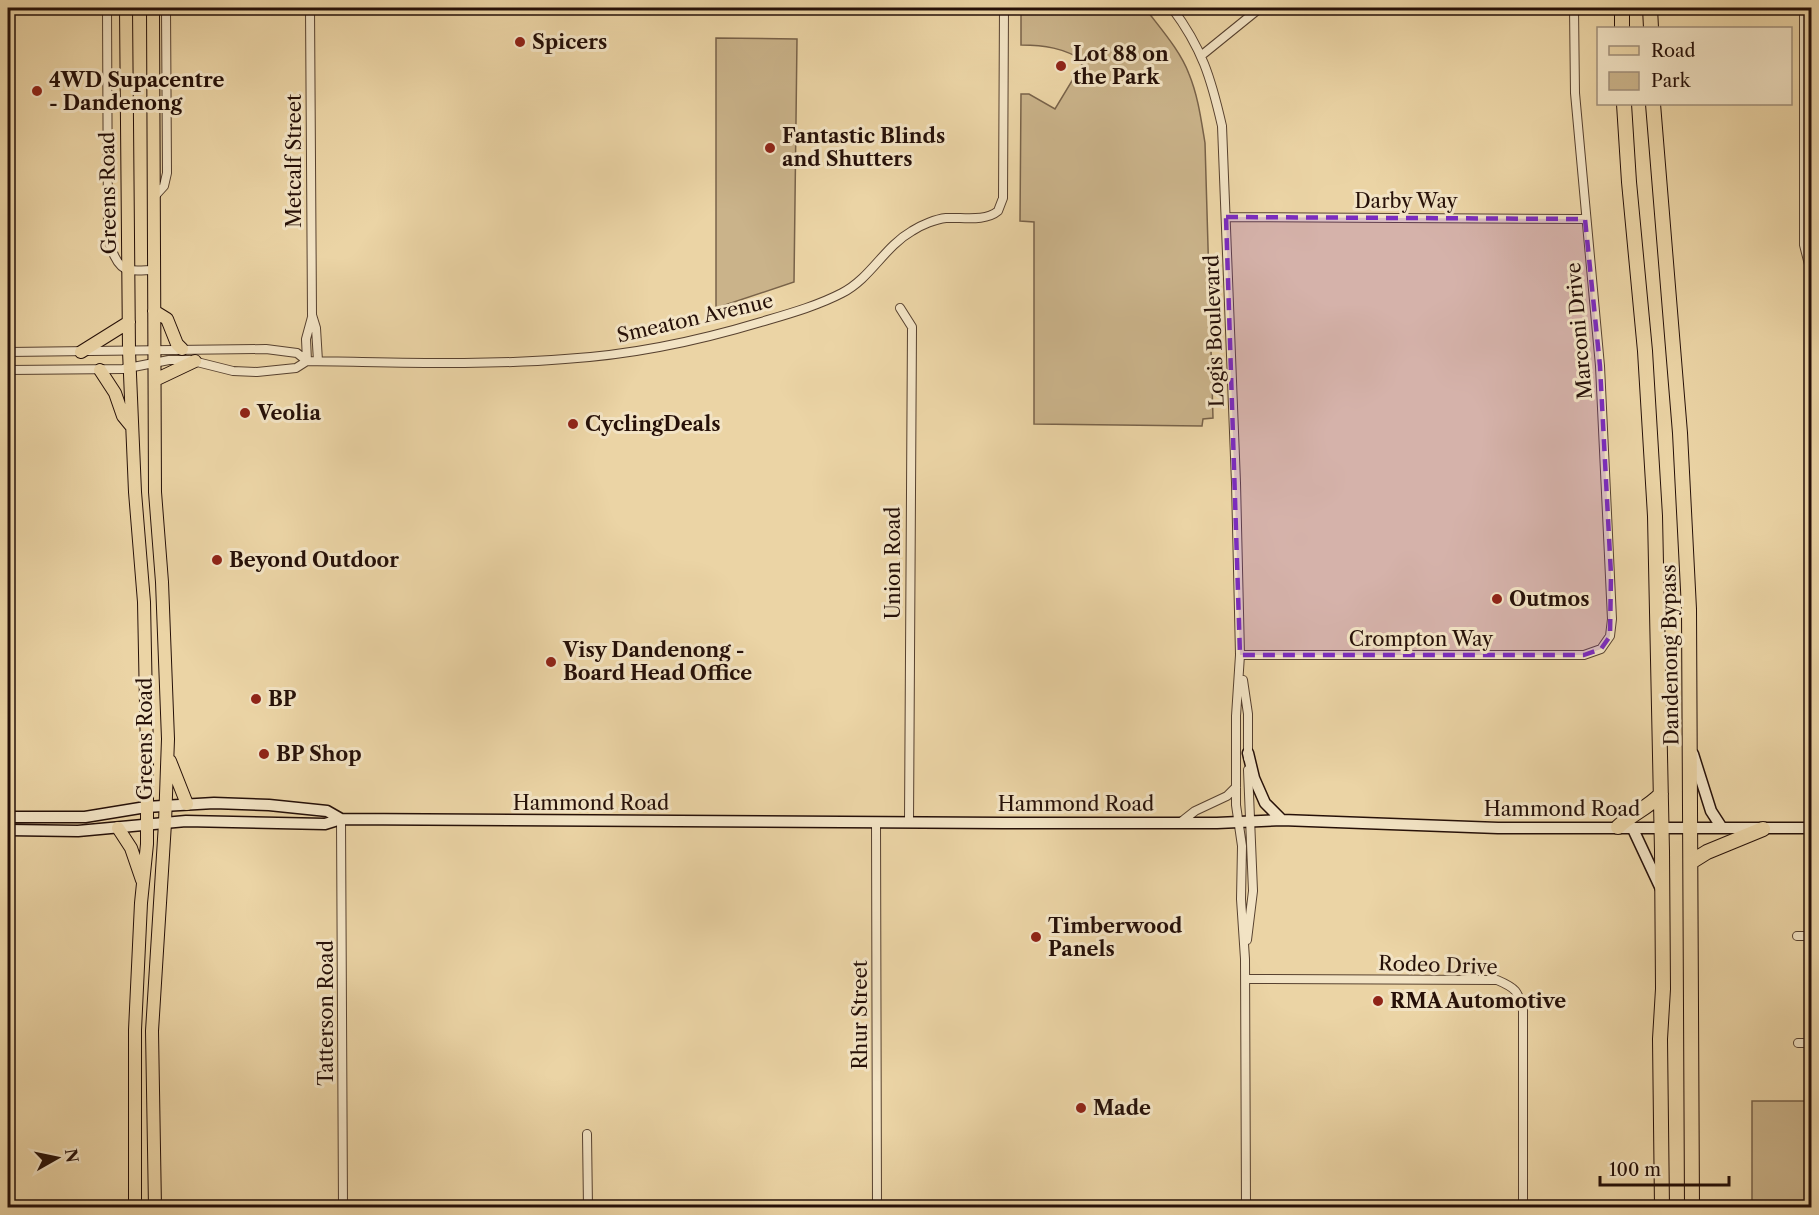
<svg xmlns="http://www.w3.org/2000/svg" width="1819" height="1215" font-family="'Libre Caslon Text',serif">
  <style>
    .green { fill: #cab38a; stroke: #786249; stroke-width: 1.5 }
    .lines { fill: none; stroke-linecap: round; stroke-linejoin: round }
    .street-casing { stroke: #57412f; stroke-width: 10 }
    .secondary-casing { stroke: #261008; stroke-width: 13 }
    .primary-casing { stroke: #261008; stroke-width: 14 }
    .highway-casing { stroke: #261008; stroke-width: 16 }
    .street { stroke: #f2e3c4; stroke-width: 8 }
    .secondary { stroke: #f2e3c4; stroke-width: 10 }
    .primary { stroke: #ebd4a5; stroke-width: 12 }
    .highway { stroke: #ebd4a5; stroke-width: 14 }
    .marked { fill: #7b2cbf; fill-opacity: 0.2; stroke: #7b2cbf; stroke-width: 4.5; stroke-dasharray: 12 8; stroke-linejoin: round }
    .poi-dot { fill: #8f2418; stroke: #f2e3c4; stroke-width: 2 }
    .labels { text-anchor: middle; dominant-baseline: central; stroke-width: 6; stroke-linejoin: round; paint-order: stroke }
    .poi-label { font-size: 20px; font-weight: bold; fill: #261008; stroke: #f2e3c4; text-anchor: start }
    .street-label { font-size: 20px; fill: #261008; stroke: #f2e3c4 }
  </style>
  <rect width="100%" height="100%" fill="#ebd4a5"/>
  <filter id="stains"><feTurbulence type="fractalNoise" baseFrequency=".00333" numOctaves="4"/><feColorMatrix values="0 0 0 0 .2 0 0 0 0 .09 0 0 0 0 .02 0 0 0 .5 -.17"/></filter>
  <radialGradient id="worn" r=".72"><stop offset=".6" stop-color="#630" stop-opacity="0"/><stop offset="1" stop-color="#630" stop-opacity=".3"/></radialGradient>
  <!-- green -->
  <path class="green" d="M1021 8H1145C1160 28 1180 50 1189 74 1198 96 1201 119 1205 143L1213 418 1203 419 1202 426 1034 424V222L1020 221 1021 94H1029L1055 109 1084 61C1064 48 1044 45 1021 45Z
    M716 38 797 39 794 282 716 308Z
    M1752 1101H1811V1207H1752Z"/>
  <g class="lines">
    <!-- street casing -->
    <g class="street-casing">
      <path id="street" d="M107 8 108 235C110 246 116 268 129 270 137 271 146 270 153 270
        M310 8 312 315 316 328 318 361
        M1172 8C1202 48 1211 78 1222 126L1236 483 1240 655 1236 716V805L1242 846 1241 899 1245 959 1246 1208
        M1804 8V245L1812 276
        M1202 55 1260 8
        M154 197 164 186 167 173 166 8
        M1226 217 1585 219
        M900 308 912 327 909 822
        M8 352 266 349 297 353 307 361
        M307 361 306 339 312 317
        M8 370 123 369 169 360H189L233 371 257 372 296 368 307 361C393 362 480 366 565 359 631 355 698 341 761 322 788 314 817 306 842 293 871 278 884 247 912 231 921 225 936 219 946 218 962 217 985 222 998 211L1003 198 1004 8
        M1812 384 1809 399 1812 726
        M1240 655H1584L1601 649 1610 636 1612 619 1600 366 1575 93 1574 8
        M1243 680 1248 714V758
        M341 819 343 1208
        M876 822 877 1208
        M1181 822 1195 811 1227 796 1236 787
        M1797 936H1812
        M1247 940 1253 891 1248 770
        M1245 979 1497 980C1516 988 1518 991 1523 1010V1208
        M1798 1043H1812
        M587 1134 588 1208"/>
    </g>
    <!-- secondary casing -->
    <g class="secondary-casing">
      <path id="secondary" d="M1248 753 1254 778 1265 803 1282 820
        M1693 754 1711 811 1722 828
        M8 817H85L146 807 214 803 269 805 327 811 341 819
        M1632 827 1661 889
        M8 830 78 831 186 821 325 824 341 819 1003 823H1217L1282 820 1498 828H1812"/>
    </g>
    <!-- primary casing -->
    <g class="primary-casing">
      <path id="primary" d="M126 8 129 351 135 492 144 602 147 755V844L141 903 135 1030V1208
        M153 8 155 492 162 582 168 739 165 823 152 1031 155 1208
        M154 311 167 319 177 344 182 349
        M81 352 129 322
        M100 370 115 393 123 416 132 427
        M155 380 195 361
        M170 761 187 804
        M118 828 131 848 142 880"/>
    </g>
    <!-- highway casing -->
    <g class="highway-casing">
      <path id="highway" d="M1622 8V28
        M1650 8 1651 28
        M1624 104 1629 182 1645 351 1655 516 1662 851 1663 989 1660 1039 1662 1208
        M1653 104 1680 433 1689 609 1692 1208
        M1618 827C1631 814 1648 808 1661 794
        M1691 862 1707 852 1763 829"/>
    </g>
    <!-- street -->
    <use href="#street" class="street"/>
    <!-- secondary -->
    <use href="#secondary" class="secondary"/>
    <!-- primary -->
    <use href="#primary" class="primary"/>
    <!-- highway -->
    <use href="#highway" class="highway"/>
  </g>
  <!-- marked area -->
  <path class="marked" d="M1226 217 1585 219 1600 366 1611 575 1610 636 1601 649 1584 655H1240Z"/>
  <!-- markers -->
  <g class="poi-dot">
    <circle cx="520" cy="42" r="6"/>
    <circle cx="1061" cy="66" r="6"/>
    <circle cx="37" cy="91" r="6"/>
    <circle cx="770" cy="148" r="6"/>
    <circle cx="245" cy="413" r="6"/>
    <circle cx="573" cy="424" r="6"/>
    <circle cx="217" cy="560" r="6"/>
    <circle cx="1497" cy="599" r="6"/>
    <circle cx="551" cy="662" r="6"/>
    <circle cx="256" cy="699" r="6"/>
    <circle cx="264" cy="754" r="6"/>
    <circle cx="1036" cy="937" r="6"/>
    <circle cx="1378" cy="1001" r="6"/>
    <circle cx="1081" cy="1108" r="6"/>
  </g>
  <g class="labels">
    <!-- poi labels -->
    <g class="poi-label">
      <text x="532" y="42">Spicers</text>
      <text x="1073" y="54">Lot 88 on<tspan x="1073" dy="23">the Park</tspan></text>
      <text x="49" y="80">4WD Supacentre<tspan x="49" dy="23">- Dandenong</tspan></text>
      <text x="782" y="136">Fantastic Blinds<tspan x="782" dy="23">and Shutters</tspan></text>
      <text x="257" y="413">Veolia</text>
      <text x="585" y="424">CyclingDeals</text>
      <text x="229" y="560">Beyond Outdoor</text>
      <text x="1509" y="599">Outmos</text>
      <text x="563" y="650">Visy Dandenong -<tspan x="563" dy="23">Board Head Office</tspan></text>
      <text x="268" y="699">BP</text>
      <text x="276" y="754">BP Shop</text>
      <text x="1048" y="926">Timberwood<tspan x="1048" dy="23">Panels</tspan></text>
      <text x="1390" y="1001">RMA Automotive</text>
      <text x="1093" y="1108">Made</text>
    </g>
    <!-- street labels -->
    <g class="street-label">
      <text transform="translate(294 161) rotate(-90)">Metcalf Street</text>
      <text transform="translate(108 193) rotate(-91)">Greens Road</text>
      <text x="1406" y="201">Darby Way</text>
      <text transform="translate(695 318) rotate(-13)">Smeaton Avenue</text>
      <text transform="translate(1214 331) rotate(-92)">Logis Boulevard</text>
      <text transform="translate(1579 331) rotate(-95)">Marconi Drive</text>
      <text transform="translate(893 563) rotate(-90)">Union Road</text>
      <text x="1421" y="639">Crompton Way</text>
      <text transform="translate(1670 655) rotate(-91)">Dandenong Bypass</text>
      <text transform="translate(145 739) rotate(-90)">Greens Road</text>
      <text x="591" y="803">Hammond Road</text>
      <text x="1076" y="804">Hammond Road</text>
      <text x="1562" y="809">Hammond Road</text>
      <text transform="translate(1438 965) rotate(2)">Rodeo Drive</text>
      <text transform="translate(326 1013) rotate(-90)">Tatterson Road</text>
      <text transform="translate(860 1015) rotate(-90)">Rhur Street</text>
    </g>
  </g>
  <!-- margin -->
  <rect width="1819" height="1215" fill="none" stroke="#ebd4a5" stroke-width="30"/>
  <rect x="9" y="9" width="1801" height="1197" fill="none" stroke="#261008" stroke-width="3"/>
  <rect x="15" y="15" width="1789" height="1185" fill="none" stroke="#261008" stroke-width="1.5"/>
  <!-- legend -->
  <rect x="1597" y="27" width="195" height="78" fill="#f2e3c4" stroke="#a08f79" stroke-width="1.5"/>
  <rect x="1609" y="46" width="30" height="9" fill="#ebd4a5" stroke="#a08f79" stroke-width="1.5"/>
  <text x="1651" y="57" font-size="18" fill="#261008">Road</text>
  <rect x="1609" y="72" width="30" height="18" fill="#cab38a" stroke="#a08f79" stroke-width="1.5"/>
  <text x="1651" y="87" font-size="18" fill="#261008">Park</text>
  <!-- north arrow -->
  <g transform="translate(57 1158) rotate(81)" stroke="#f2e3c4" stroke-width="4.5" paint-order="stroke">
  <path d="M0-4.5L10 22L0 15L-10 22Z" fill="#261008"/>
  <text y="-9" font-size="16" font-weight="bold" text-anchor="middle" fill="#261008">N</text>
  </g>
  <!-- scale -->
  <path d="M1600 1176v9h129v-9" fill="none" stroke="#261008" stroke-width="3"/>
  <text x="1609" y="1176" font-size="18" fill="#261008" stroke="#f2e3c4" stroke-width="4.5" paint-order="stroke">100 m</text>
  <rect width="100%" height="100%" filter="url(#stains)"/>
  <rect width="100%" height="100%" fill="url(#worn)"/>
</svg>
